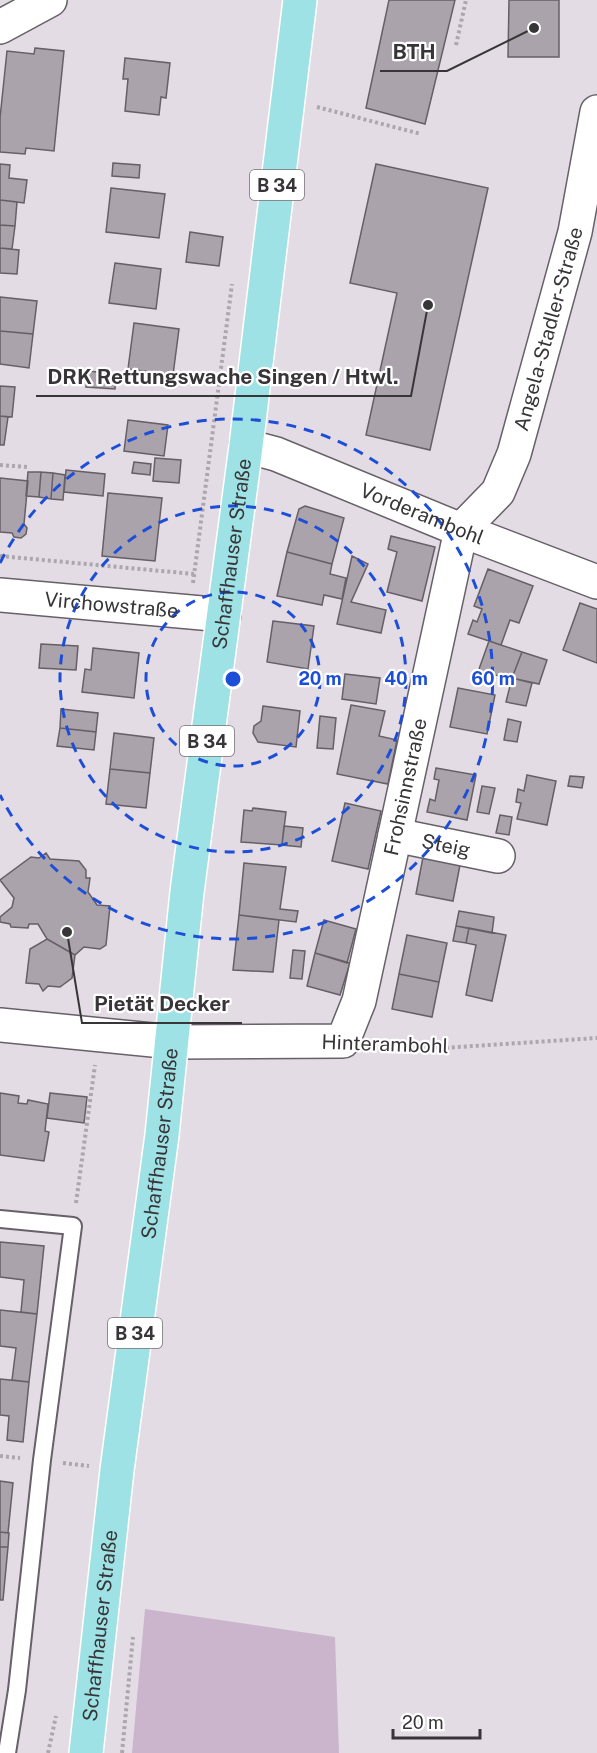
<svg xmlns="http://www.w3.org/2000/svg" width="597" height="1753" font-family="'Public Sans',sans-serif">
  <style>
    .green { fill: #cab5cd }
    .building { fill: #aaa3ab; stroke: #665f66; stroke-width: 1.5 }
    .lines { fill: none; stroke-linecap: round; stroke-linejoin: round }
    .service-casing { stroke: #676068; stroke-width: 20 }
    .minor-casing { stroke: #676068; stroke-width: 36 }
    .primary-casing { stroke: #fff; stroke-width: 36 }
    .path { stroke: #aca6ad; stroke-width: 4; stroke-dasharray: 3 3; stroke-linecap: butt }
    .service { stroke: #fff; stroke-width: 16 }
    .minor { stroke: #fff; stroke-width: 33 }
    .primary { stroke: #9ee2e5; stroke-width: 33 }
    .ring { fill: none; stroke: #1d4ed8; stroke-width: 3; stroke-dasharray: 10 8 }
    .labels { text-anchor: middle; dominant-baseline: central; stroke-width: 4.5; stroke-linejoin: round; paint-order: stroke }
    .shield { fill: #fff; stroke: #747274; stroke-width: 1.5 }
    .shield-label { font-size: 18px; font-weight: bold; fill: #383538 }
    .street-label { font-size: 20px; fill: #383538; stroke: #fff }
    .centre { fill: #1d4ed8; stroke: #fff; stroke-width: 3 }
    .ring-label { font-size: 18px; text-anchor: middle; font-weight: bold; fill: #1d4ed8; stroke: #fff; stroke-width: 4.5; stroke-linejoin: round; paint-order: stroke }
    .leader { fill: none; stroke: #383538; stroke-width: 2 }
    .callout-dot { fill: #383538; stroke: #fff; stroke-width: 2 }
    .callout-label { font-size: 21px; text-anchor: middle; font-weight: bold; fill: #383538; stroke: #fff; stroke-width: 4.5; stroke-linejoin: round; paint-order: stroke }
  </style>
  <rect width="100%" height="100%" fill="#e3dce4"/>
  <!-- green -->
  <path class="green" d="M145 1609 335 1637 339 1753H132Z"/>
  <!-- building -->
  <path class="building" d="M389 0H455L425 124 366 108Z
    M509 0H559V57H508Z
    M35 48 64 51 54 151 26 148 25 154 0 152V118L7 51 34 54Z
    M125 58 170 63 166 98 161 97 159 115 125 111 128 79H123Z
    M113 163 140 165 139 178 112 176Z
    M0 164 10 165 9 178 27 180 24 203 0 200Z
    M376 164 488 188 430 450 366 435 397 293 350 283Z
    M111 188 165 194 159 238 106 232Z
    M0 200 17 202 15 226 0 225Z
    M0 225 15 226 12 249 0 248Z
    M190 232 223 237 219 266 186 262Z
    M0 248 19 250 17 274 0 273Z
    M115 263 161 269 156 309 109 303Z
    M0 297 37 301 33 334 0 331Z
    M134 323 179 329 173 375 128 369Z
    M0 331 33 334 29 368 0 364Z
    M88 371 116 374 115 389 86 387Z
    M0 386 15 387 12 417 0 416Z
    M0 416 8 417 4 445H0Z
    M128 420 168 425 164 456 124 451Z
    M155 458 181 460 179 483 153 481Z
    M134 462 151 464 150 475 132 473Z
    M66 470 105 474 103 496 64 492Z
    M28 472H41L39 497 26 496Z
    M41 472 53 473 51 499 39 497Z
    M53 473 65 475 63 500 51 499Z
    M0 478 28 481 24 524 27 528 26 534 21 538 14 537 12 533 0 532Z
    M108 493 162 498 155 561 102 556Z
    M305 506 344 518 332 564 287 552 299 509Z
    M391 536 435 547 422 601 387 592 397 552 388 549Z
    M287 552 332 564 330 574 346 578 342 599 324 595 322 605 277 596Z
    M352 556 368 564 351 602 386 610 381 633 337 624Z
    M488 569 533 586 519 623 510 620 501 645 468 634 473 620 477 622 482 609 474 606Z
    M580 603 597 609V663L563 650Z
    M273 621 314 626 308 669 267 662Z
    M489 641 522 652 512 678 478 672Z
    M41 644 78 646 76 670 39 668Z
    M93 648 139 653 134 698 82 692 85 669 91 670Z
    M522 652 547 660 539 684 512 678Z
    M345 674 380 678 376 704 342 699Z
    M512 678 532 683 526 706 506 702Z
    M458 688 495 695 487 734 450 727Z
    M351 705 385 711 379 736 397 740 388 784 337 774Z
    M263 706 300 711 296 747 258 742 253 733 254 726 261 721Z
    M61 709 98 713 96 732 60 728Z
    M320 716 336 718 333 749 317 748Z
    M508 719 521 722 517 742 504 740Z
    M60 728 96 732 94 750 57 746Z
    M114 733 154 738 150 773 110 769Z
    M436 768 476 775 467 820 427 812 430 799 435 801 439 780 434 779Z
    M110 769 150 773 146 808 106 804Z
    M527 775 556 781 547 825 517 819 521 803 516 802 518 789 524 791Z
    M570 776 584 777 582 788 568 786Z
    M482 786 495 788 489 814 477 812Z
    M345 803 381 811 368 869 332 861Z
    M253 808 286 812 282 845 241 842 244 810 252 811Z
    M500 815 512 817 509 835 496 833Z
    M284 826 303 828 301 847 282 845Z
    M46 853 50 859 79 861 86 870V878H90L88 892 97 905 110 906 106 945 100 949 84 947 75 955 47 939 38 924H29L28 928 11 927 10 924 0 922V917L12 907 14 898 0 880 31 857 39 858Z
    M423 857 460 865 453 901 416 894Z
    M244 863 286 867 280 909 298 911 296 922 239 915Z
    M459 911 494 917 492 933 456 926Z
    M239 915 279 920 273 972 233 970Z
    M324 920 356 929 347 963 315 953Z
    M456 926 469 928 466 943 453 941Z
    M469 928 506 935 492 1001 466 995 476 945 466 943Z
    M407 935 447 943 439 982 399 974Z
    M47 939 75 955 72 978 60 987 48 986 43 991 39 984 26 983 30 949Z
    M293 950 305 951 302 979 290 978Z
    M315 953 350 963 340 995 307 986Z
    M399 974 439 982 432 1017 392 1009Z
    M0 1093 19 1096 18 1103 27 1104 28 1100 48 1104 45 1131 49 1132 44 1161 0 1155Z
    M50 1093 87 1097 84 1123 47 1118Z
    M0 1242 44 1246 37 1314 21 1312 24 1280 0 1277Z
    M0 1310 37 1314 29 1382 12 1380 16 1348 0 1346Z
    M0 1379 29 1382 23 1442 7 1440 9 1416 0 1415Z
    M0 1481 13 1483 8 1533 0 1532Z
    M0 1532 9 1533 8 1547H0Z
    M0 1547H8L3 1600H0Z"/>
  <g class="lines">
    <!-- service casing -->
    <g class="service-casing">
      <path id="service" d="M0 1219 73 1226 42 1460 17 1690 7 1753"/>
    </g>
    <!-- minor casing -->
    <g class="minor-casing">
      <g id="minor">
        <path d="M0 27 50 0"/>
        <path id="s1" d="M246 446 276 454 461 530 597 582"/>
        <path id="s2" d="M461 530 498 492 514 454 575 232 597 112"/>
        <path id="s3" d="M0 595 224 615"/>
        <path id="s4" d="M395 835 498 856"/>
        <path id="s5" d="M0 1025 173 1042 343 1041 359 1001 461 530"/>
      </g>
    </g>
    <!-- primary casing -->
    <g class="primary-casing">
      <g id="primary">
        <path id="s6" d="M86 1753 117 1470 162 1135 187 892 246 446 300 0"/>
      </g>
    </g>
    <!-- path -->
    <path class="path" d="M456 45 466 0
      M317 107 421 134
      M0 465 27 467
      M0 556 194 574
      M193 583 232 284
      M374 1043 443 1048 597 1038
      M76 1203 95 1065
      M0 1456 20 1458
      M63 1463 89 1466
      M48 1753 56 1716
      M122 1753 133 1637"/>
    <!-- service -->
    <use href="#service" class="service"/>
    <!-- minor -->
    <use href="#minor" class="minor"/>
    <!-- primary -->
    <use href="#primary" class="primary"/>
  </g>
  <!-- distance rings -->
  <g class="ring">
    <circle cx="233" cy="679" r="87"/>
    <circle cx="233" cy="679" r="173"/>
    <path d="M0 563A260 260 0 1 1 0 795"/>
  </g>
  <g class="labels">
    <!-- shield labels -->
    <g class="shield">
      <rect x="250" y="170" width="54" height="30" rx="4.5"/>
      <rect x="180" y="726" width="54" height="30" rx="4.5"/>
      <rect x="108" y="1318" width="54" height="30" rx="4.5"/>
    </g>
    <g class="shield-label">
      <text x="277" y="185">B 34</text>
      <text x="207" y="741">B 34</text>
      <text x="135" y="1333">B 34</text>
    </g>
    <!-- street labels -->
    <g class="street-label">
      <text stroke="none"><textPath href="#s2" startOffset="224">Angela-Stadler-Straße</textPath></text>
      <text stroke="none"><textPath href="#s1" startOffset="189">Vorderambohl</textPath></text>
      <text stroke="none"><textPath href="#s6" startOffset="1208">Schaffhauser Straße</textPath></text>
      <text stroke="none"><textPath href="#s3" startOffset="112">Virchowstraße</textPath></text>
      <text stroke="none"><textPath href="#s5" startOffset="606">Frohsinnstraße</textPath></text>
      <text stroke="none"><textPath href="#s4" startOffset="52">Steig</textPath></text>
      <text transform="translate(385 1044) rotate(2)">Hinterambohl</text>
      <text stroke="none"><textPath href="#s6" startOffset="614">Schaffhauser Straße</textPath></text>
      <text stroke="none"><textPath href="#s6" startOffset="128">Schaffhauser Straße</textPath></text>
    </g>
  </g>
  <circle cx="233" cy="679" r="9" class="centre"/>
  <g class="ring-label">
    <text x="320" y="685">20 m</text>
    <text x="406" y="685">40 m</text>
    <text x="493" y="685">60 m</text>
  </g>
  <!-- callouts -->
  <path class="leader" d="M534 28L447 71H380M428 305L411 396H36M67 932L82 1023H242"/>
  <g class="callout-dot">
    <circle cx="534" cy="28" r="6"/>
    <circle cx="428" cy="305" r="6"/>
    <circle cx="67" cy="932" r="6"/>
  </g>
  <g class="callout-label">
    <text x="414" y="59">BTH</text>
    <text x="223" y="384">DRK Rettungswache Singen / Htwl.</text>
    <text x="162" y="1011">Pietät Decker</text>
  </g>
  <!-- scale -->
  <path d="M393 1729v9h87v-9" fill="none" stroke="#383538" stroke-width="3"/>
  <text x="402" y="1729" font-size="18" fill="#383538" stroke="#ffffff" stroke-width="4.5" paint-order="stroke">20 m</text>
</svg>
